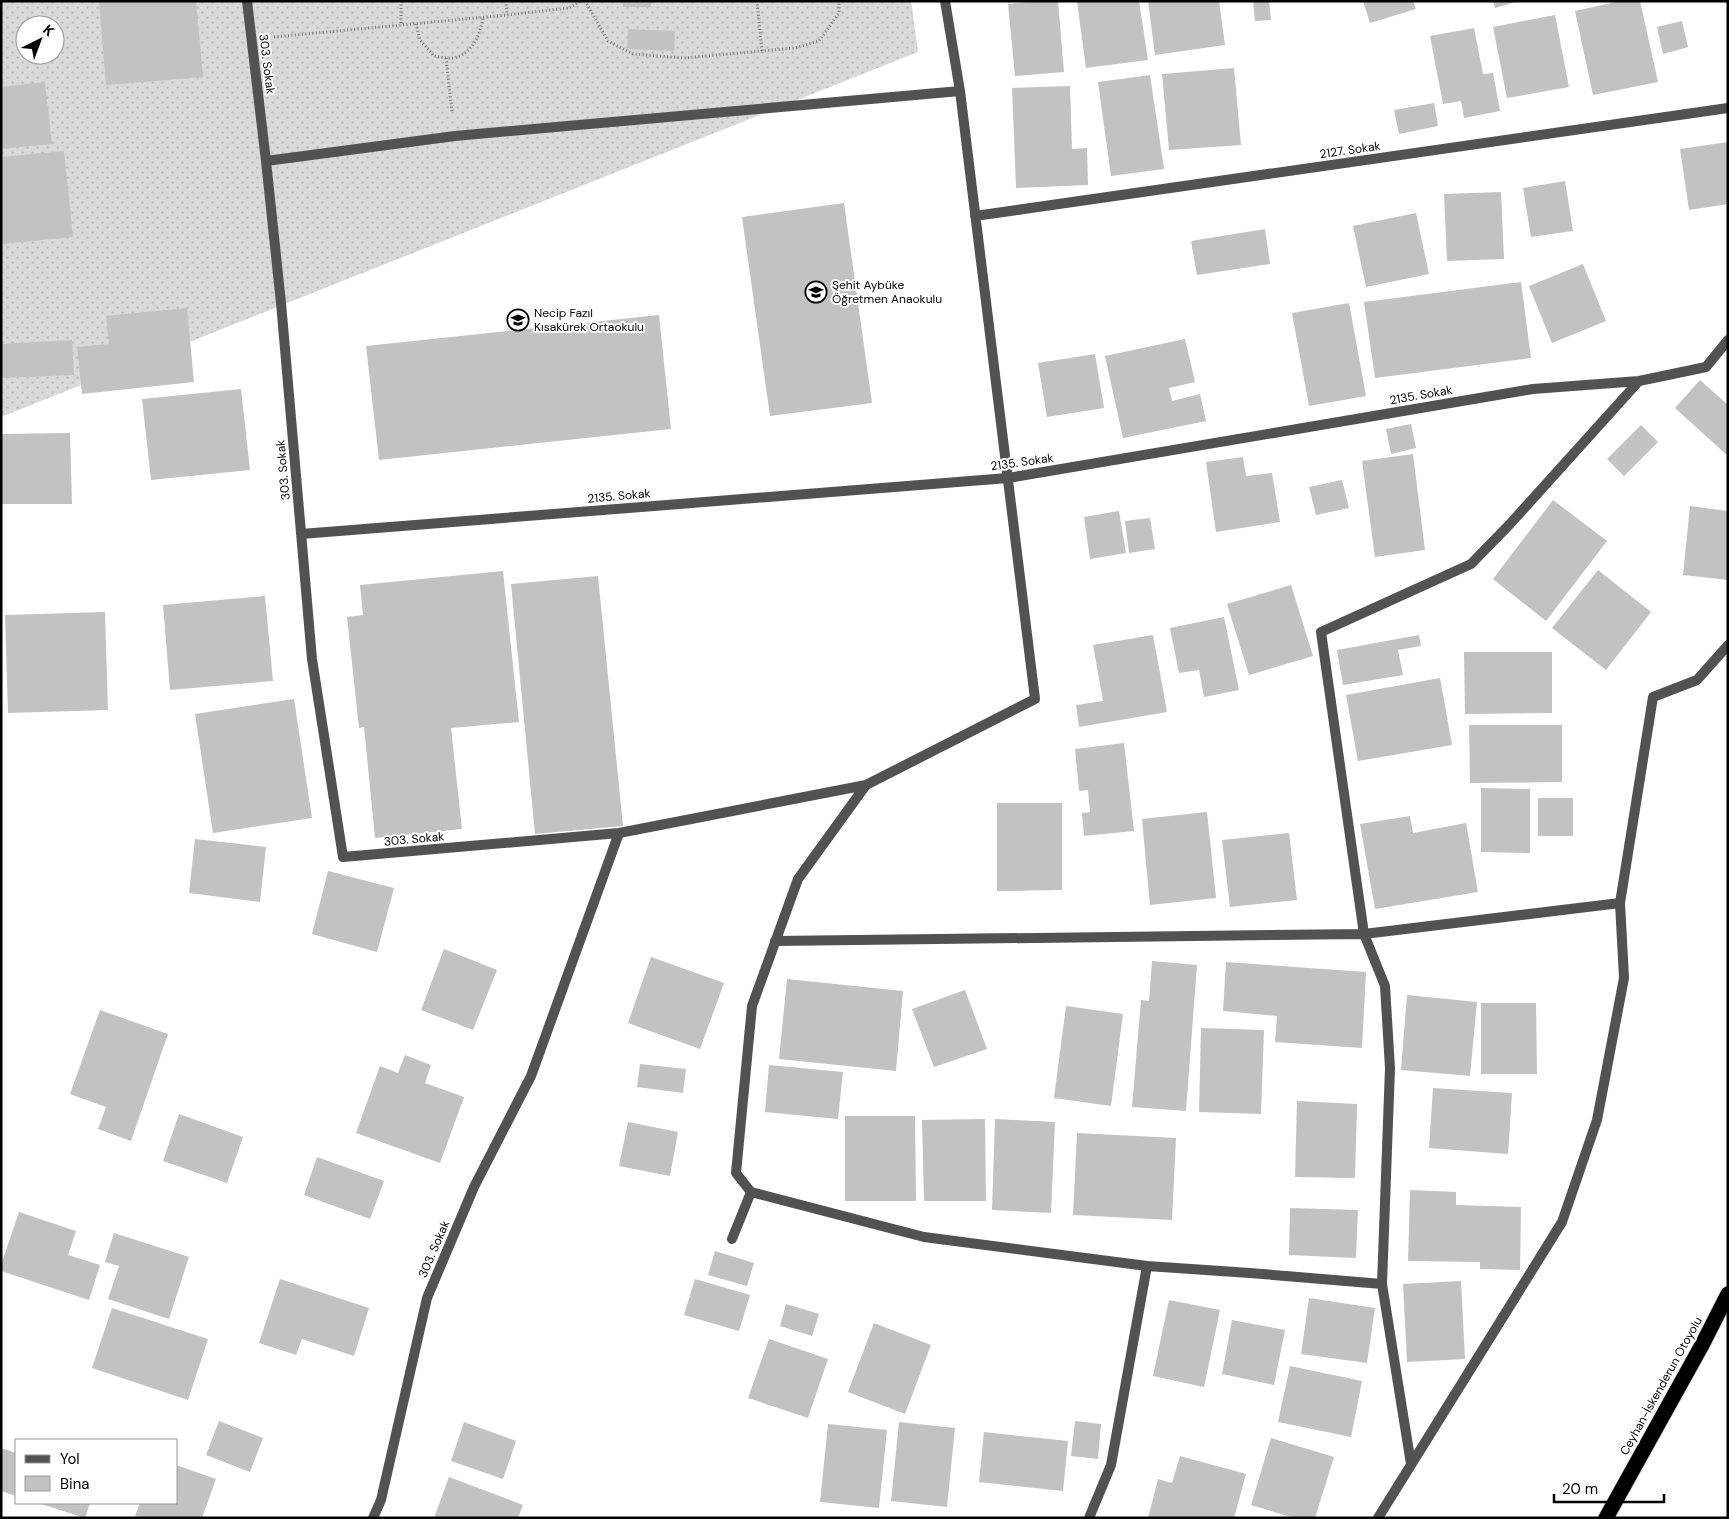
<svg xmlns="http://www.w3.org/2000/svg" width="1729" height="1519" font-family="'DM Sans',sans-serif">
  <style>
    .grass { fill: url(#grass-dots); fill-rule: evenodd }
    .building { fill: #c2c2c2 }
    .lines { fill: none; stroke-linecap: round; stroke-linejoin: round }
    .motorway-casing { stroke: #dbdbdb; stroke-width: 17 }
    .path { stroke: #747474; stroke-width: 3; stroke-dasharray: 1 2.5; stroke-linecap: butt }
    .minor { stroke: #525252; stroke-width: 10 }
    .motorway { stroke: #000; stroke-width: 15 }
    .labels { text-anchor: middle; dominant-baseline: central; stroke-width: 4; stroke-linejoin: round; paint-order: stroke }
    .street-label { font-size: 12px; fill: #000; stroke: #fff }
    .poi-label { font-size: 12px; fill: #000; stroke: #fff; text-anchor: start }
  </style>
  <defs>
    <pattern id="grass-dots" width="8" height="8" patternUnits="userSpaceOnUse" patternTransform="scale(1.25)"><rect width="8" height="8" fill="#d9d9d9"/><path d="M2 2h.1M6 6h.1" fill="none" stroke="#b8b8b8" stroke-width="1.8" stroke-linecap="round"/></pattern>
  </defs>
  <rect width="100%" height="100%" fill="#fff"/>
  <!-- grass -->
  <path class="grass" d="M1 1H911L918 52 1 417ZM25 25H55V55H25Z"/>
  <!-- building -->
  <path class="building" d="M99 1H196L203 77 106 85Z
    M623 1H651V7H623Z
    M1039 1H1058L1064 72 1015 76 1008 4Z
    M1077 1H1139L1148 60 1086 68Z
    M1148 1H1219L1225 45 1155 55Z
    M1253 1H1269L1271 20 1255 21Z
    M1363 1H1413L1416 9 1370 23Z
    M1493 1H1516V2L1495 8Z
    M1620 1H1640L1658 82 1593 95 1575 11Z
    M1555 15 1569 87 1507 98 1493 27Z
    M1682 21 1688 47 1663 54 1657 27Z
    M1474 28 1483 74 1493 73 1500 111 1464 118 1461 101 1443 104 1430 36Z
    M628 29 675 31 674 51 627 49Z
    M1234 68 1241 145 1169 150 1162 74Z
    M1150 75 1164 169 1111 176 1098 82Z
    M45 82 52 144 1 149V87Z
    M1070 86 1072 149 1087 148 1088 185 1016 188 1012 88Z
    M1434 103 1438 126 1399 134 1394 110Z
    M1728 142V204L1689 210 1680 149Z
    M64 151 73 237 1 244V157Z
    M1565 181 1573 231 1531 237 1523 188Z
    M1501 192 1504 259 1447 261 1444 194Z
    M844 203 872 403 770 416 742 217Z
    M1416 213 1429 274 1366 287 1353 226Z
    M1265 229 1270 264 1197 275 1191 241Z
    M1583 264 1606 321 1552 343 1529 286Z
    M1521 282 1531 358 1375 378 1364 302Z
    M1349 303 1366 396 1309 406 1292 313Z
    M187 308 194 382 82 394 77 347 109 344 106 316Z
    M659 315 671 429 379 460 366 346Z
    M1185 339 1195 382 1169 388 1172 401 1200 394 1206 421 1123 438 1105 356Z
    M72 340 74 375 1 378V344Z
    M1095 354 1104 408 1047 417 1038 363Z
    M1700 380 1728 405V456L1675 408Z
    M241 389 250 470 151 480 142 399Z
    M1411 424 1416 448 1391 454 1386 429Z
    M1641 425 1658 442 1624 476 1607 459Z
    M70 433 72 504H1V434Z
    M1413 454 1425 550 1375 557 1362 461Z
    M1243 457 1246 476 1272 473 1280 522 1216 532 1206 462Z
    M1342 480 1349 508 1316 515 1309 487Z
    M1553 500 1607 541 1546 621 1493 579Z
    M1690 506 1728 511V580L1683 575Z
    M1119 511 1126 553 1090 559 1084 517Z
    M1150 518 1155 549 1129 553 1125 521Z
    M1598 570 1651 612 1606 670 1552 628Z
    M503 571 519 722 451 728 462 829 375 838 364 727 359 728 347 617 363 615 360 585Z
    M598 576 623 826 535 834 511 584Z
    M1291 585 1313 656 1249 675 1227 604Z
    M265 596 273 681 170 690 163 605Z
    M105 612 108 710 8 713 5 615Z
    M1224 617 1239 690 1204 697 1199 670 1179 673 1170 628Z
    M1153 635 1167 712 1079 727 1076 705 1103 701 1093 645Z
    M1419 635 1421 646 1398 650 1403 675 1343 685 1337 650Z
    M1464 652H1552V713L1465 714Z
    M1440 678 1452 745 1358 761 1346 695Z
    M294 699 312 818 213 833 195 714Z
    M1469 725H1562V782L1470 783Z
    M1124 743 1134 831 1084 836 1082 813 1090 812 1088 790 1079 791 1075 749Z
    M1481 788 1530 789V853L1481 852Z
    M1538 798H1573V836H1538Z
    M997 803H1062V890L997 891Z
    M1207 812 1216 898 1150 905 1142 819Z
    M1410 816 1413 833 1466 823 1478 892 1375 909 1360 824Z
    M1289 833 1297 900 1230 907 1222 840Z
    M195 839 266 847 260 902 189 893Z
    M328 871 394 888 377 952 312 934Z
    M444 949 497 970 473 1030 421 1010Z
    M651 957 724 983 700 1049 628 1023Z
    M1152 961 1197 965 1186 1111 1132 1107 1141 1000 1149 1001Z
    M1226 962 1366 972 1362 1048 1275 1042 1277 1016 1223 1011Z
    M787 979 903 991 896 1071 779 1059Z
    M965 990 987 1049 934 1067 912 1009Z
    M1407 995 1477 1002 1470 1076 1401 1070Z
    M1481 1003H1536L1537 1074H1481Z
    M1066 1006 1123 1014 1111 1106 1054 1098Z
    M100 1010 168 1034 131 1141 98 1129 106 1107 70 1094Z
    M1201 1028 1264 1030 1261 1114 1199 1112Z
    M405 1055 431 1065 425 1083 464 1097 440 1163 356 1133 380 1066 398 1073Z
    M640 1064 686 1069 683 1093 637 1087Z
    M769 1065 843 1072 838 1119 765 1112Z
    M1433 1088 1512 1093 1508 1154 1429 1148Z
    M1297 1101 1357 1104 1355 1178 1295 1177Z
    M179 1114 243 1137 227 1183 163 1161Z
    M845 1116H915L916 1201H845Z
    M985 1119 986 1201H924L922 1120Z
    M995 1119 1055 1122 1051 1213 992 1210Z
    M628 1122 678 1132 670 1176 619 1166Z
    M1077 1133 1176 1138 1172 1220 1073 1215Z
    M317 1157 384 1181 370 1219 304 1195Z
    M1410 1190 1456 1192V1205L1521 1207 1520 1270 1480 1269V1262L1408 1261Z
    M1290 1208 1358 1210 1356 1258 1289 1255Z
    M19 1212 76 1231 68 1255 100 1265 89 1300 1 1271V1265Z
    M114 1233 189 1257 169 1319 108 1299 119 1266 105 1262Z
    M715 1251 754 1263 747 1286 708 1275Z
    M280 1279 369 1308 354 1356 302 1339 296 1355 259 1343Z
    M695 1279 750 1295 739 1331 684 1315Z
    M1461 1281 1465 1359 1407 1362 1403 1284Z
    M1309 1298 1375 1308 1367 1363 1301 1354Z
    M1169 1300 1220 1310 1204 1387 1153 1376Z
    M786 1304 819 1314 812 1336 780 1326Z
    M112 1308 208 1339 188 1400 92 1368Z
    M1232 1320 1285 1330 1274 1385 1222 1374Z
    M874 1323 931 1345 905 1414 848 1392Z
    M769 1339 828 1359 808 1418 748 1398Z
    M1290 1366 1362 1381 1351 1437 1278 1422Z
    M219 1421 263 1438 250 1472 206 1455Z
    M1075 1421 1101 1424 1098 1459 1071 1456Z
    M464 1422 516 1441 503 1479 451 1461Z
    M899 1422 955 1428 947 1507 891 1501Z
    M828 1424 887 1430 879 1508 820 1502Z
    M984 1432 1068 1441 1063 1491 979 1482Z
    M1271 1438 1334 1457 1315 1518H1294L1251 1505Z
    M1 1448 16 1453V1496L1 1491Z
    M1180 1456 1246 1474 1234 1518H1148L1158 1479 1172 1483Z
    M176 1465 216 1479 202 1518H140L135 1516 140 1503H176Z
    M449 1477 523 1505 518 1518H434Z
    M38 1503H90L85 1518Z"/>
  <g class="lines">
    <!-- motorway casing -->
    <g class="motorway-casing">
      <path id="motorway" d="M1606 1518 1702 1345 1728 1294"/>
    </g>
    <!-- path -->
    <path class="path" d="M401 1V25
      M506 1 507 15
      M585 1 608 41 633 54 684 58 795 48 819 41 839 13V1
      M757 1 762 51
      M416 24 420 40 434 56C440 57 448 59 454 58 473 53 480 35 483 18
      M274 37 507 15 569 8 581 1
      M446 58 452 112"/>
    <!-- minor -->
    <path class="minor" d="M247 1 266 161 281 303 312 659 343 857 619 833 866 785
      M945 1 960 91 1035 699 866 785 798 879 752 1006 736 1173 751 1192 924 1237 1147 1266 1250 1273 1382 1284
      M266 161 455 136 960 91
      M975 216 1728 108
      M301 534 1008 478 1533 389 1639 381 1706 367 1728 340
      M775 941 1364 934 1620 903
      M732 1239 751 1192
      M1411 1464 1382 1284 1390 1068 1385 986 1364 934 1321 632 1471 564 1510 524 1639 381
      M373 1518 381 1500 427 1298 474 1187 531 1076 619 833
      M1089 1518 1111 1465 1147 1266
      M1378 1518 1562 1222 1597 1120 1624 978 1620 903 1653 697 1697 680 1728 645"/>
    <!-- motorway -->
    <use href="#motorway" class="motorway"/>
  </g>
  <!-- icons -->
  <defs>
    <g id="school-ring" transform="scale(1.125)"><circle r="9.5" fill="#fff" stroke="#000" stroke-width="1.5"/><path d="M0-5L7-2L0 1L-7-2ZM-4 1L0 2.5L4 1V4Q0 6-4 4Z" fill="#000"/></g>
  </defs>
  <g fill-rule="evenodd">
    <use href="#school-ring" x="816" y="292"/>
    <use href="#school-ring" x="518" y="320"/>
  </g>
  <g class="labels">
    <!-- street labels -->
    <g class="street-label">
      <text transform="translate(267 64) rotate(83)">303. Sokak</text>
      <text transform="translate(1350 150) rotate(-8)">2127. Sokak</text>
      <text transform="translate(1421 395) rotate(-10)">2135. Sokak</text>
      <text transform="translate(1022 462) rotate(-8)">2135. Sokak</text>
      <text transform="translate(283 470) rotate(-95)">303. Sokak</text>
      <text transform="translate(619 496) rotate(-5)">2135. Sokak</text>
      <text transform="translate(414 839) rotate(-5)">303. Sokak</text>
      <text transform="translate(434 1249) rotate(-67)">303. Sokak</text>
      <text transform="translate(1661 1386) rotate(-61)">Ceyhan-İskenderun Otoyolu</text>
    </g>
    <!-- poi labels -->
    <g class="poi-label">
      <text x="832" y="285">Şehit Aybüke<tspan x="832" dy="14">Öğretmen Anaokulu</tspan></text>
      <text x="534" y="313">Necip Fazıl<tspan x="534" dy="14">Kısakürek Ortaokulu</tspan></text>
    </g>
  </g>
  <!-- border -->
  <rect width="1729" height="1519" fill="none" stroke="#000000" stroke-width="5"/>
  <!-- legend -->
  <rect x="15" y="1439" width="162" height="65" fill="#ffffff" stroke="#999999"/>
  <rect x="25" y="1455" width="25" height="8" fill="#525252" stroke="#999999"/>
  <text x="60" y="1464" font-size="15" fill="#000000">Yol</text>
  <rect x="25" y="1476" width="25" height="15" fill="#c2c2c2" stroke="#999999"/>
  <text x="60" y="1489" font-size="15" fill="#000000">Bina</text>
  <!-- north arrow -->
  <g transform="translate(40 40) rotate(42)"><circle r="24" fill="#ffffff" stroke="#999999"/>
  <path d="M0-4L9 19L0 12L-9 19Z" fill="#000000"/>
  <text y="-8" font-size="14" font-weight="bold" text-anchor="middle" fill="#000000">K</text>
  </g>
  <!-- scale -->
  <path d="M1554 1494v8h110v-8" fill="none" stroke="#000000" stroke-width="2.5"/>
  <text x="1562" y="1494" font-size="15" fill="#000000" stroke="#ffffff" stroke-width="4" paint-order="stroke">20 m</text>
</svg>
